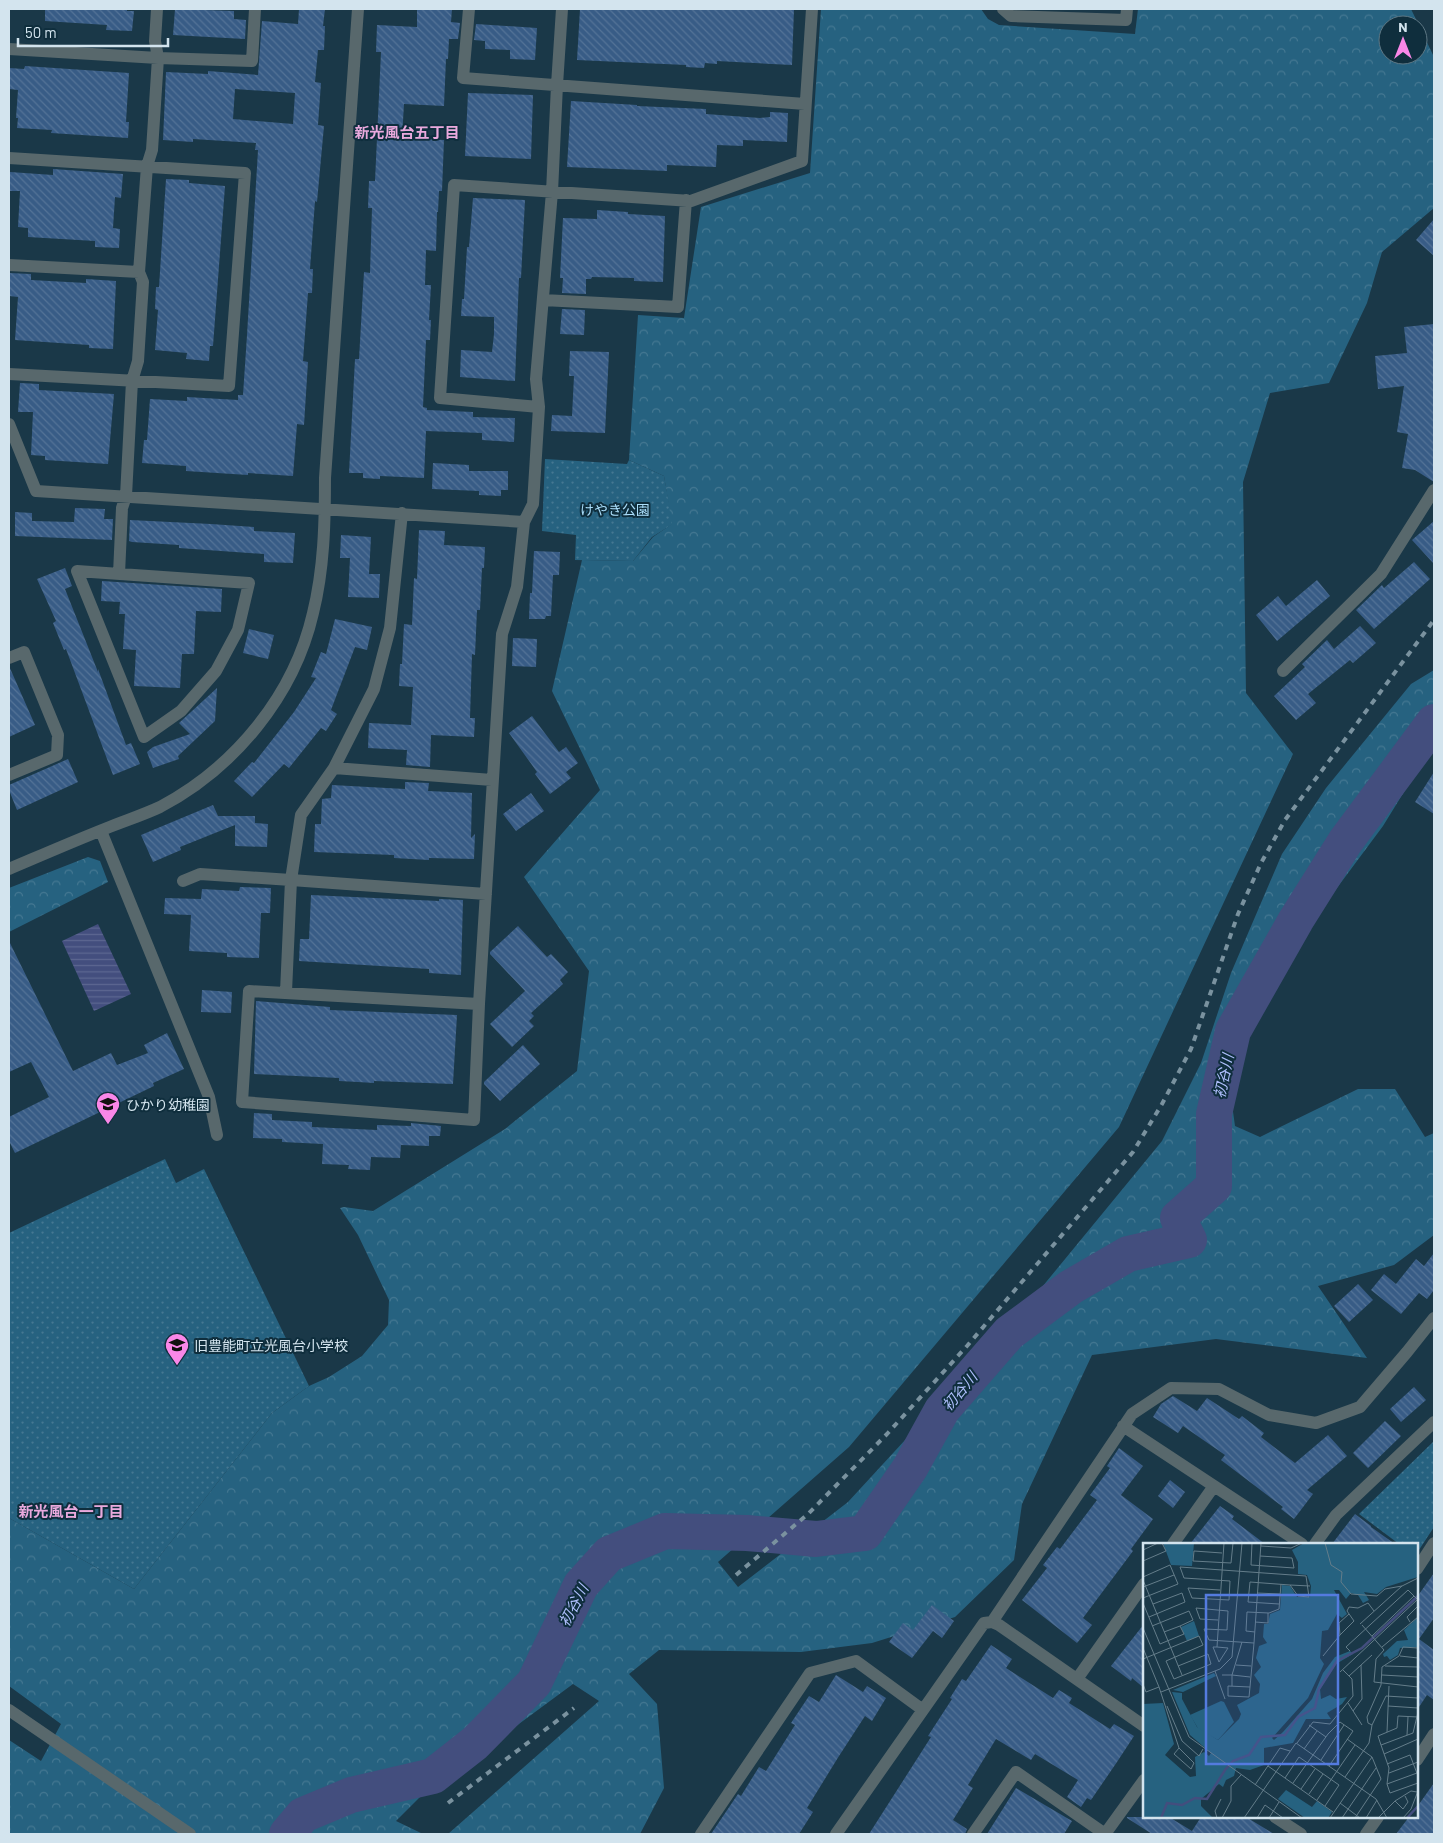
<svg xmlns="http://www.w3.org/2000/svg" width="1443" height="1843" font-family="Barlow,'Noto Sans JP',sans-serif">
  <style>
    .grass { fill: url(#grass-dots) }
    .forest { fill: url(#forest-crowns); fill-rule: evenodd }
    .water { fill: url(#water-rules) }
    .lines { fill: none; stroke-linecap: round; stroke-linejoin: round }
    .river { stroke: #434e7e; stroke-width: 36 }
    .building { fill: url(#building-back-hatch); fill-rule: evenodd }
    .minor { stroke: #58686c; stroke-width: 12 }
    .rail { stroke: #7a929f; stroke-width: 4; stroke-dasharray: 6 6; stroke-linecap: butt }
    .labels { text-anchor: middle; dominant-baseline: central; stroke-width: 4; stroke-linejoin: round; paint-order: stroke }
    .park-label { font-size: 14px; fill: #abdefb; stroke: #0f2e3d }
    .poi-label { font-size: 14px; fill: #d3e4ee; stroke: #0f2e3d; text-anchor: start }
    .neighbourhood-label { font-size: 15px; font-weight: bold; fill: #e9a9dd; stroke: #0f2e3d }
    .water-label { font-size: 15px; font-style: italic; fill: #aebefb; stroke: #0f2e3d }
    .inset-river { fill: none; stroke: #434e7e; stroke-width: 2.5 }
    .inset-road { fill: none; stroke: #647d8a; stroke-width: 1 }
    .view { fill: #547bdf; fill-opacity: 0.15; stroke: #547bdf; stroke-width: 2.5 }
    .inset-edge { fill: none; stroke: #d3e4ee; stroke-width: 2.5 }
  </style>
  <defs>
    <pattern id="grass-dots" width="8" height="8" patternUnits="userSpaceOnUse" patternTransform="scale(1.25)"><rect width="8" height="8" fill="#266280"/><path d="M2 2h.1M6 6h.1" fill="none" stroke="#457892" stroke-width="1.8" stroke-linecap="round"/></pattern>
    <pattern id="forest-crowns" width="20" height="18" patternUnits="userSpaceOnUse" patternTransform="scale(1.25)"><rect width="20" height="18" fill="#266280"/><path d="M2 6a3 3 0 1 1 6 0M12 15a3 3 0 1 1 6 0" fill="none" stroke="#457892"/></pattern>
    <pattern id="water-rules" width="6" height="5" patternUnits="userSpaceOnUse" patternTransform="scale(1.25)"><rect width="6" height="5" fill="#434e7e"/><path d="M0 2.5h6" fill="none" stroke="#5d6791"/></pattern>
    <pattern id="building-back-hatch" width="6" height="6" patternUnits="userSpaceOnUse" patternTransform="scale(1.25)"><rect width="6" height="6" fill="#385c86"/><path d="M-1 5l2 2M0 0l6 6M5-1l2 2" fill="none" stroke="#547397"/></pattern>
  </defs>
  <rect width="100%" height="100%" fill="#1a3848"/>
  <!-- grass -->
  <path class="grass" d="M545 459 627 464 629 460 664 476 673 524 652 537 633 561 575 560 576 535 542 531Z
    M165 1159 176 1183 204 1169 309 1386 272 1413 134 1589 9 1518V1233Z
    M1434 1441V1527L1417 1553V1544H1399L1359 1514Z"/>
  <!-- forest -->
  <path class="forest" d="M821 9H981L988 19 999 25 1135 34 1138 9H1411L1434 57V208L1382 252 1367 303 1329 383 1270 393 1243 482 1246 693 1293 754 1119 1127 849 1447 718 1562 738 1587 848 1502 1010 1326 1162 1141 1201 1063 1231 973 1282 854 1326 788 1411 684 1434 670V749L1423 761 1383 826 1325 904 1284 953 1244 1028 1229 1083 1235 1126 1260 1137 1358 1089H1395L1425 1137 1434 1133V1235L1394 1265 1318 1286 1367 1358 1216 1339 1092 1355 1022 1504 1014 1560 955 1617 872 1643 801 1652 659 1650 629 1674 657 1704 664 1788 640 1834H448L599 1701 573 1684 421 1796 396 1821 423 1834H9V1740L41 1761 61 1724 9 1686V1518L134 1589 272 1413 309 1386 329 1377 362 1356 388 1325 389 1300 358 1235 340 1208 344 1207 373 1211 505 1129 577 1071 589 971 524 877 600 790 552 691 582 560 633 561 653 537 672 524 664 476 629 460 638 315 684 318 701 207 810 173ZM1388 25H1418V55H1388Z
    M88 857 100 861 108 882 9 932V888Z"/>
  <!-- water -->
  <path class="water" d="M98 924 131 994 94 1011 62 941Z"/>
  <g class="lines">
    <!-- river -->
    <path class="river" d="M287 1834 303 1815 351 1795 433 1776 475 1743 534 1683 581 1585 609 1554 665 1531 747 1533 816 1539 865 1533 910 1468 942 1410 1009 1333 1071 1287 1128 1254 1189 1240 1178 1218 1214 1186V1114L1233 1031 1296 920 1345 842 1434 722"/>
  </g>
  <!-- building -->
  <path class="building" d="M45 9H127V11H134L132 31 106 30 107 25 45 21Z
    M175 9 234 11V19L246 20 245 39 173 35Z
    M299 9H325L323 26H325L324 50H318L315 82 321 83 318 125 324 126 317 202 315 201 310 269H313L312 293H308L303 361 308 362 304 425 297 424 293 476 248 473V475L186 471V466L142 463 144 440H147L150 399 187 401V397L238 400V395H243L247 335 258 150H255L256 143 193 139V142L163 140 166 72 208 74V71L258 75 262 21 298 24ZM235 89 295 93 293 124 233 119Z
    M417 9H452L451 22 460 23 458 39H449L448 59H446L444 106 404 104 402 138 444 140 442 191H439L438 212H437L436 251 426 250 425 285H431L429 320H431L430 340H426L423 407 427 408V410L473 412V417L515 418 514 442 482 440V433L426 431 424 478 380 476V479L363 478V473H349L355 359H359L364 272 370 273 372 208H368L369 181H375L381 52H376L377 25 417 27Z
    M580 9H794L792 65 717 61V64L705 63 704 68 686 67V65L577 60Z
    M476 24 537 28 535 60 510 59V50L485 49V41L474 40Z
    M25 66 129 73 126 122H129L128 138 51 133 52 130 17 128 18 118H16L18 90 9 89V68L24 69Z
    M468 93 533 95 531 159 465 156Z
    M571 101 637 105V106L706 109V114L760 118 770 117V112L788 113 787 142 743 140V146L717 145 716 167 667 165V171L567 167Z
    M53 169 123 174 121 198 115 197 113 228 120 229 119 248 95 247V241L28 237V228L18 227 20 191H9L10 172 53 175Z
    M166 179 189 180V183L225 186 213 346H210L209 361 186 359 187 353 155 350 158 310 155 309 156 287H159Z
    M473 198 525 200 521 278H519L515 381 460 377 461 350 492 352 494 334V317L461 316 462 299H464L467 247H469Z
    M597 210 628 212V214L665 216 663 282 634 281V278L592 277 591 279H586V294L562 293 563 278H560L563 218 597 219Z
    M1434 219V256L1416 240Z
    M9 273 31 274V280L86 283V279L116 281 113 349 89 348V345L15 340 18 297 9 296Z
    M562 309 585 310 584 335 560 334Z
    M1434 324V482L1415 470 1402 468 1408 434 1397 432 1404 386 1378 389 1375 356 1407 353 1404 327Z
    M570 351 609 352 605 433 551 431 552 415 572 416 574 376H569Z
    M20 383 39 384V390L114 394 108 464 45 460V456L31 455 33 412H18Z
    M433 463 469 465V471H508V490H501V496L479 495V491L432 489Z
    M75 508 105 509 104 519H113L112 540 15 536V512L32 513V521L74 522Z
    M130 520 211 524 254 527V531L295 533 293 563 264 562V554L179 548V545L132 542 129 541Z
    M1434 521V564L1412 540Z
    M419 530 445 531 444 545 485 547 484 568H482L480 610H477L475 655 472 654 470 718H475L474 737 431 735 430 767 406 765 407 750 368 748 369 723 411 725 413 687 399 686 400 664H402L404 624 412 625 414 578 417 579Z
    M341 535 371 537 369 574H380L379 598 348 597 350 558H340Z
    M534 551 560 552 559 575H553L551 616H546L545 619H529L530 593H532Z
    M1414 562 1430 579 1374 629 1356 610 1382 585 1384 588Z
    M65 568 72 586 65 589 98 672V669L126 745 131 743 140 764 113 775 66 649 64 650 53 623 56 621 37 579Z
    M1317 580 1330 596 1277 641 1256 615 1278 596 1286 606Z
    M102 581 222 589 221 612 196 611 194 654H182L180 688 134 686 136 650 123 649 125 614H119L120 602 101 601Z
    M335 619 372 627 367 650 355 647 331 710 337 714 326 731 321 728 289 768 284 764 252 797 234 781 252 762 254 763 294 712 316 678 311 677 321 652 326 654Z
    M1360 626 1376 643 1353 663 1350 660 1308 694 1316 703 1296 720 1274 696 1305 667 1302 664 1327 640 1334 649Z
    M249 629 274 635 268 659 243 653Z
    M513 638 537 639 536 667 512 666Z
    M9 666 35 725 9 737Z
    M217 688 215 721 178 756 179 759 153 768 147 752 153 747 190 734 179 723Z
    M532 716 559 752 566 747 578 763 566 772 571 778 550 794 535 774 537 772 509 733Z
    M68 759 78 782 17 810 9 790V785Z
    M1434 772V814L1415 802Z
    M405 782 429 783 428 791 472 793 471 838 475 834 474 859 429 858V860L394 858V855L314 852 315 824H321L322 799 331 798 332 785 405 789Z
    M531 793 544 811 516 831 503 814Z
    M213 805 218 816H255V823L268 824 267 847 235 846V825L180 847 181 850 153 862 141 835Z
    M240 887 271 888 270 913H261L259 958 227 957V953L189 951 191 915 164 914 165 898 201 899 202 889 239 891Z
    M311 895 439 901V899L463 900 461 975 429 973V969L299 961 300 939H309Z
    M518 926 547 957 551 954 568 972 560 980 563 984 531 1013 534 1016 529 1021 534 1026 512 1047 490 1024 525 991 490 954V952Z
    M9 941 73 1071 111 1053 117 1065 148 1053 144 1045 167 1033 184 1069 153 1083 154 1086 15 1153 9 1141V1117L49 1097 31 1062 9 1072Z
    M202 990 232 992 231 1013 201 1012Z
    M256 1001 330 1007V1010L457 1015 453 1084 374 1081V1083L358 1082 339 1081V1078L254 1074Z
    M523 1045 540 1064 500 1101 484 1084V1082Z
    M254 1113 272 1114V1120L312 1122V1127L377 1130V1125L411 1126V1123L441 1126 440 1136H429V1146L401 1145 400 1158 371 1157 370 1170 348 1169 349 1165 322 1164 323 1144 282 1142V1139L253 1138Z
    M1434 1253V1290L1427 1299 1419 1293 1401 1314 1371 1290 1384 1274 1396 1284 1416 1259 1424 1266Z
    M1358 1284 1373 1300 1349 1322 1334 1306Z
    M1414 1387 1426 1400 1401 1422 1390 1409Z
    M1173 1396 1197 1411 1207 1398 1239 1419 1242 1416 1264 1433 1261 1437 1295 1463 1328 1435 1347 1456 1307 1490 1313 1494 1294 1519 1281 1509 1283 1507 1221 1460 1225 1455 1183 1426 1178 1433 1153 1417 1161 1404Z
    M1385 1421 1401 1436 1368 1468 1353 1453Z
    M1119 1448 1143 1466 1121 1495 1153 1519 1131 1549 1133 1551 1083 1618 1092 1625 1077 1643 1022 1600 1047 1568 1043 1565 1057 1547 1060 1549 1097 1500 1090 1495 1110 1468 1107 1466Z
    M1170 1480 1185 1492 1173 1508 1158 1496Z
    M1220 1506 1234 1516 1232 1519 1265 1544H1190Z
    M1355 1514 1371 1526V1527L1395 1544H1332Z
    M1434 1573V1618L1419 1639 1434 1650V1700L1427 1695 1417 1710V1597Z
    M932 1605 954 1621 942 1638 933 1631 912 1658 889 1642 903 1623 913 1630Z
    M1144 1624V1688L1132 1678 1131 1681 1111 1666Z
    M991 1645 1012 1659 1006 1668 1053 1698 1059 1690 1072 1698 1069 1703 1110 1729 1114 1724 1134 1736 1117 1762 1091 1800 1087 1798 1081 1807 1067 1797 1078 1780 1035 1754 1031 1760 996 1739 968 1785 973 1788 953 1820 967 1829 965 1834H869L931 1737 928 1736 952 1699 950 1698 962 1679 966 1681Z
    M836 1675 863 1692 867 1686 886 1698 872 1721 865 1716 839 1756 807 1808 813 1812 799 1834H711L738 1794 741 1796 759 1767 766 1771 795 1725 791 1723 809 1696 819 1702Z
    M1434 1783V1834H1396L1409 1817H1417V1807Z
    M1016 1788 1072 1821 1064 1834H987Z
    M1127 1817H1169L1192 1831 1201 1817H1246L1274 1834H1152L1127 1818Z"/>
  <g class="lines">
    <!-- minor -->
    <path class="minor" d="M469 9 463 78 805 104
      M1003 9 1011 16 1126 20 1127 9
      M9 49 158 58 252 61 255 9
      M9 158 245 173 229 386 9 374
      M9 265 139 272
      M543 300 678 307 686 200
      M539 407 440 398 454 185 691 201 802 161 812 9
      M9 424 36 491 524 522 533 504 539 407 536 379 552 192 557 85 562 9
      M77 571 249 583 238 630 216 671 181 711 144 737Z
      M119 574 122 508 126 496 132 381 138 361 143 282 139 272 147 166 152 150 158 58 155 41 157 9
      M9 658 24 652 58 735 57 755 9 775
      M1283 671 1381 574 1434 490
      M334 768 492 780
      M101 831 209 1097 217 1135
      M9 869C42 855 74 841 107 828 124 821 143 815 160 807 234 768 294 696 313 613 324 569 325 523 325 478L358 9
      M183 881 200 874 291 880 301 815 334 768 374 689 390 628 402 513
      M286 992 291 880 486 894
      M479 1004 474 1120 242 1102 249 991 479 1004 502 634 517 587 524 522
      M1123 1426 1302 1544
      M1173 1544 1214 1486
      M1315 1544 1336 1515 1434 1422
      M1417 1569 1434 1543
      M992 1622 1132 1414 1171 1388 1219 1389 1269 1415 1316 1423 1360 1407 1407 1352 1434 1318
      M1077 1679 1144 1584
      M9 1710 190 1834
      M1417 1760 1434 1734
      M1275 1817 1301 1834
      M701 1834 810 1673 856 1661 923 1710
      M836 1834 984 1623 992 1622 999 1625 1144 1726
      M973 1834 1016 1772 1105 1834
      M1105 1834 1144 1780
      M1366 1834 1378 1817"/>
    <!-- rail -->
    <path class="rail" d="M736 1575 808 1514 887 1434 967 1346 1133 1152 1162 1104 1191 1049 1238 914 1261 863 1285 820 1434 620
      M448 1803 574 1708"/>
  </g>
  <!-- icons -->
  <defs>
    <g id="school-pin" transform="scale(1.25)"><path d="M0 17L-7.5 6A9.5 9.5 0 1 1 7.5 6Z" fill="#f987e8" stroke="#0f2e3d"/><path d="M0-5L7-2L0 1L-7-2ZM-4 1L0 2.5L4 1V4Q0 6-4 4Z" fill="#111"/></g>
  </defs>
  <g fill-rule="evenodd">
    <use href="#school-pin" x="108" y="1104"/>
    <use href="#school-pin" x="177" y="1345"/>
  </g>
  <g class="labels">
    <!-- park labels -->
    <g class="park-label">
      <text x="615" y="509">けやき公園</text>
    </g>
    <!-- poi labels -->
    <g class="poi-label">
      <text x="126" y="1104">ひかり幼稚園</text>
      <text x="194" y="1345">旧豊能町立光風台小学校</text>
    </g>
    <!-- neighbourhood labels -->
    <g class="neighbourhood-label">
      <text x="407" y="132">新光風台五丁目</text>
      <text x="71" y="1511">新光風台一丁目</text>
    </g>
    <!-- water labels -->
    <g class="water-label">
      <text transform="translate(1223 1076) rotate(-78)">初谷川</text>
      <text transform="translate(959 1391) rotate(-50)">初谷川</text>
      <text transform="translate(573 1605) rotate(-62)">初谷川</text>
    </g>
  </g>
  <!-- overview -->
  <g transform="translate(1143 1543)">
    <rect width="275" height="275" fill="#1a3848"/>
    <path d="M20 0H51L49 23 28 22ZM51 78 56 93 44 98 38 84ZM78 158 81 159 91 179 75 197 56 187 47 172ZM143 247 169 264 174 258 189 269 185 275H162L135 256Z" fill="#266280"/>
    <path d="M161 0H275V34L243 44 234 51 221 49 226 57 220 60 215 52 208 50 203 56 196 47H191L204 71 199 75 194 71 185 87 179 88 177 115 181 121 165 155 129 195 131 197 140 189 169 156 180 130 192 114 207 108 210 111 193 121 177 146 178 156 187 152 193 156 204 154 199 161 184 170 188 176H163L150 200 121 205V222L107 227 93 225 91 233 83 237 80 244 76 241 58 256V263L70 275H0V161L20 160 31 201 22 212 47 234 53 233 52 214 61 209 66 213 68 210 47 192 29 149 39 150V156L54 184 75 197 96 176 98 171 94 162 116 150 117 141 111 132 118 124 113 115 116 103 124 100 120 94 121 81H125L127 71 137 67 139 42 147 43 154 54H167L168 43 164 32 155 31V19L149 7ZM275 74 274 104 257 105 255 112 247 117 244 113 241 114 240 111 254 98 265 97 261 87ZM71 130 73 133 40 149 30 147Z" fill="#266280"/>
    <path class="inset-river" d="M18 275 24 260 39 262 52 255 64 256 82 227 90 218 106 212 118 194 142 192 155 174 172 165 176 146 194 118 219 105 275 53M264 275 275 263"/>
    <path class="inset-road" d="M109 0 108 22 151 25 149 15 117 13M182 0 188 22 199 29 198 39 208 51 234 53 242 46 259 43M118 3 148 5 159 0M0 7 15 0M79 10 51 8 50 18 88 20 90 0M0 18 23 8 19 0M0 34 27 22 35 41 0 55M0 37 39 132M147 42 167 43M0 44 31 32M77 47 45 45 49 55 86 57 87 38 41 35 37 24 163 33 166 54 155 53 147 42 107 39 105 59 136 61M114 50 137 51M0 60 17 101 41 91 37 83 21 89M6 74 42 59 39 50 10 61M75 77 57 76 53 65 85 68 84 87 61 86 66 97 111 100 118 0M112 79 125 80V70M267 79 264 74 275 63M217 81 259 43 275 35M219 82 241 107 233 116 231 139 275 144M9 83 46 68 50 77 37 83M0 85 46 194 159 275M112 89 103 88 104 69 126 70 136 66 138 41M197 92 211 78 204 68 206 64 215 65 225 60 231 68M229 93 271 53M74 104 85 105 76 119 70 104H74L81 0M239 104 275 74M0 105 16 144 3 149 0 141M207 108 203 104 265 47 274 56M180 113 197 92 196 80 206 71M257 113 275 115M0 116 56 93 60 102 23 118 31 136 68 121 65 111 35 123M93 122 108 123M242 123 275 124M72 128 82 156M197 129 275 56M79 132H89L99 99M239 132 275 134M206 133 229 112M89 143V132L107 134M16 144 36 205 31 211 48 226 51 220 36 205M107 144 106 154 85 153V143L107 144 111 100M18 149 77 126 89 114 99 0M205 160 219 182M24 163 39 198 56 213 60 206M245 163 275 165M210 168 219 156 218 122M275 169 270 190 238 202 246 225 244 241 247 250 275 240M166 182 183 194M229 182 225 180 224 174 238 142 239 124 256 113 260 104 275 105M244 189 246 143M264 192 265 174M204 196 229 214 238 236 212 275M154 200 170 179 187 181 210 153 209 136 200 127M238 202 235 193 254 185 255 173 275 174M161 206 174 188M241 211 275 196M178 217 201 182M244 221 267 212 275 233M125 223 190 269M246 230 275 219M202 234 226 200 229 182 243 153 275 155M142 235 156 214 196 242 182 263M150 240 185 191 197 179 210 188 186 223M244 241 274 230M112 242 137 205 147 208M158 246 172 226M166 251 180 231M174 257 212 202M252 258 260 266 265 259 262 253M197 260 217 275M74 275 72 268 78 256M79 275 88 258V243L98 232M101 275 153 200 233 256 244 275M114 275 122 262 140 275M126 275 136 259M187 275 229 214M199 275 233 225M223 275 234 257M235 275 252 258 268 248 274 249M260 275 268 266 275 248"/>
    <path class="view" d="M63 52H195V221H63Z"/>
    <rect width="275" height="275" class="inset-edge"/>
  </g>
  <!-- border -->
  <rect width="1443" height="1843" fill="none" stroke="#d3e4ee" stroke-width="20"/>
  <!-- north arrow -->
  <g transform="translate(1403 40)"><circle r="24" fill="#0f2e3d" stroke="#5d7784"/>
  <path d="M0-4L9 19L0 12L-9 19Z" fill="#f987e8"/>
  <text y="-8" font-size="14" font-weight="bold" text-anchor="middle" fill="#d3e4ee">N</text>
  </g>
  <!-- scale -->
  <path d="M18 38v8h150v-8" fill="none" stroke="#d3e4ee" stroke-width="2.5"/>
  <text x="25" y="38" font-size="15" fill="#d3e4ee" stroke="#0f2e3d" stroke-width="4" paint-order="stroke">50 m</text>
</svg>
